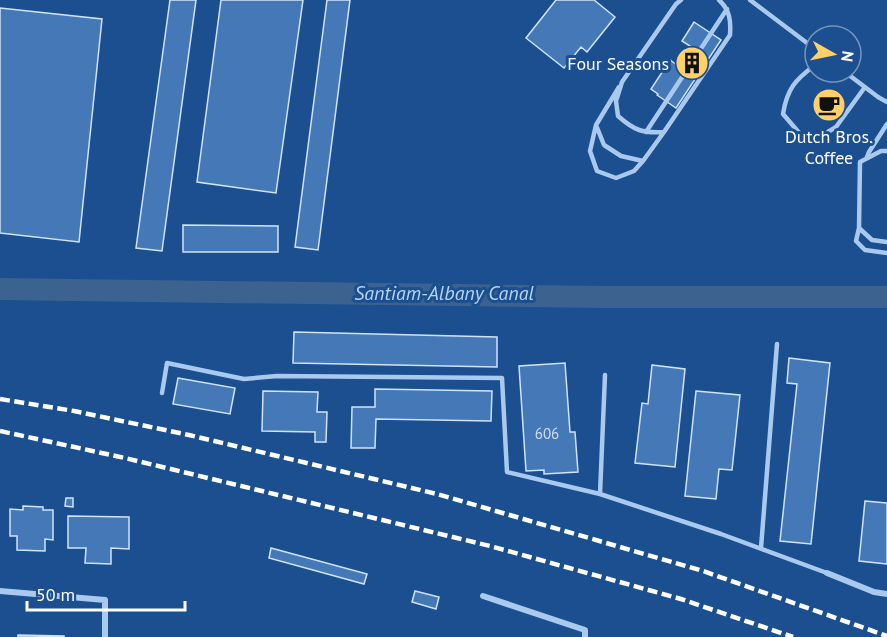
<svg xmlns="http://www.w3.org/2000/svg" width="887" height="637" font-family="'PT Sans',sans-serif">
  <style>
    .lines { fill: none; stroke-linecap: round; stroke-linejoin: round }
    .canal { stroke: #3c6290; stroke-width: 22 }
    .building { fill: #4478b7; stroke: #cfe3fa; stroke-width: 1.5 }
    .service { stroke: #a9c9ee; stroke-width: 4.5 }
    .minor { stroke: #a9c9ee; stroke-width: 6 }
    .rail { stroke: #fff; stroke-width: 4.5; stroke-dasharray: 10 4.5; stroke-linecap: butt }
    .labels { text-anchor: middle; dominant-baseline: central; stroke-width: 6; stroke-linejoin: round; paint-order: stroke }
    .number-label { font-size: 15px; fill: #d0dded }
    .poi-label { font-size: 18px; fill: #fff; stroke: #1b4f8f; text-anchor: end }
    .water-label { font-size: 20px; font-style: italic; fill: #b5d3f5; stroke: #1b4f8f }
  </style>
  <rect width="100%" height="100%" fill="#1b4f8f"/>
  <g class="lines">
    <!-- canal -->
    <path class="canal" d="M0 289 604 297H887"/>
  </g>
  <!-- building -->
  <path class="building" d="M170 0H196L162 251 136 248Z
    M221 0H303L276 193 197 182Z
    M327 0H350L318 250 295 247Z
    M556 0H594L615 17 587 52 581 47 564 68 526 38Z
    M0 8 102 19 79 242 0 233Z
    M694 22 721 40 676 108 657 95 658 94 651 89 670 60 677 65 690 46 682 41Z
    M826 90 841 103 835 110 833 108 824 118 815 110 824 100 821 97Z
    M183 225 278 226V252H183Z
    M294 332 497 337V367L293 363Z
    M789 358 830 363 811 544 780 541 797 384 787 383Z
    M565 363 570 432H575L578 472 544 474V470L526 471 519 366Z
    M652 365 685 369 675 467 635 463 642 403 648 404Z
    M178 378 235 388 230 414 173 404Z
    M375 389 492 391 491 421 376 419 375 448H351L352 407H375Z
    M263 391 318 392 317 412H327L326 442H315V432L262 431Z
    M696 391 740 395 732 470 719 469 716 499 685 496Z
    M66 498H73V507L65 506Z
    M865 501 887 503V564L859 561Z
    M23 506 43 507V510H53V540L45 539V551L17 550V536H10V509L23 510Z
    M68 516 129 517V549L111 548V564L85 563 86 548H68Z
    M271 548 367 574 364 584 269 558Z
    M415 591 439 597 436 609 412 602Z
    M18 635 64 636V637H18Z"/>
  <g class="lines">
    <!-- service -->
    <path class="service" d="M681 0 676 4 622 82 616 101 618 116C635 131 642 133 664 132L730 35C731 21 730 10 719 0
      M750 0 815 49
      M815 65C795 80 787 89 783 114L801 135 818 138 836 127 865 87
      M845 72 878 97 887 102
      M619 87 596 125 604 145 621 156 643 161 664 132
      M596 125 590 151 597 171 616 178 634 171 643 161
      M646 132 727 9
      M887 151H881L860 162 859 228 872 240 887 242
      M867 157 869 152 887 124
      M859 228 856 241 865 250 887 253
      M162 393 167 363 244 379 277 376 502 378 507 472 600 494 721 534 827 573
      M600 494 605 375
      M761 548 777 344"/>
    <!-- minor -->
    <path class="minor" d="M827 573 874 592 887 594
      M0 591 105 600V637
      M483 596 585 630V637"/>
    <!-- rail -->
    <path class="rail" d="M0 399 74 411 189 435 437 494 703 571 887 636
      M0 431 125 458 490 546 681 599 793 637"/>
  </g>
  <!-- icons -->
  <defs>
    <g id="building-disc" transform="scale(1.725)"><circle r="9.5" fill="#ffd166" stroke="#1b4f8f"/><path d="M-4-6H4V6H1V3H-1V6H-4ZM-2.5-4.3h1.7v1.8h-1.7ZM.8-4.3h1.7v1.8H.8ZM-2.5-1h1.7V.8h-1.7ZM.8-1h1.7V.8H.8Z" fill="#111"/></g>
    <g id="cafe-disc" transform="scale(1.725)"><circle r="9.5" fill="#ffd166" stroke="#1b4f8f"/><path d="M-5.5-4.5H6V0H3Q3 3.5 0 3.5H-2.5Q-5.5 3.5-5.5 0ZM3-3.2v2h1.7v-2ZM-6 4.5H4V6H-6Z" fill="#111"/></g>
  </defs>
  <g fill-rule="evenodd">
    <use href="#building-disc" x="692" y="63"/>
    <use href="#cafe-disc" x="829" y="105"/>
  </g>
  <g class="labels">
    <!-- number labels -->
    <g class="number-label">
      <text x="547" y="433">606</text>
    </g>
    <!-- poi labels -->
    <g class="poi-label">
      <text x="669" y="63">Four Seasons</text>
      <text x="829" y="136" text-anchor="middle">Dutch Bros.<tspan x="829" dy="21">Coffee</tspan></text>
    </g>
    <!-- water labels -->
    <g class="water-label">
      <text x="444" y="293">Santiam-Albany Canal</text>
    </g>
  </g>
  <!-- north arrow -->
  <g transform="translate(833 54) rotate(99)"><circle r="28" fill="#1b4f8f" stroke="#7695bc" stroke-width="1.5"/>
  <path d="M0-4.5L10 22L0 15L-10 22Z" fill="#ffd166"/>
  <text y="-9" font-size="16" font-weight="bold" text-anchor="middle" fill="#ffffff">N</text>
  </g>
  <!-- scale -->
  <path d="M27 601v9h158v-9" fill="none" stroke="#ffffff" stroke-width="3"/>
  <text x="36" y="601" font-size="18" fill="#ffffff" stroke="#1b4f8f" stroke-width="4.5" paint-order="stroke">50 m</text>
</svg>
